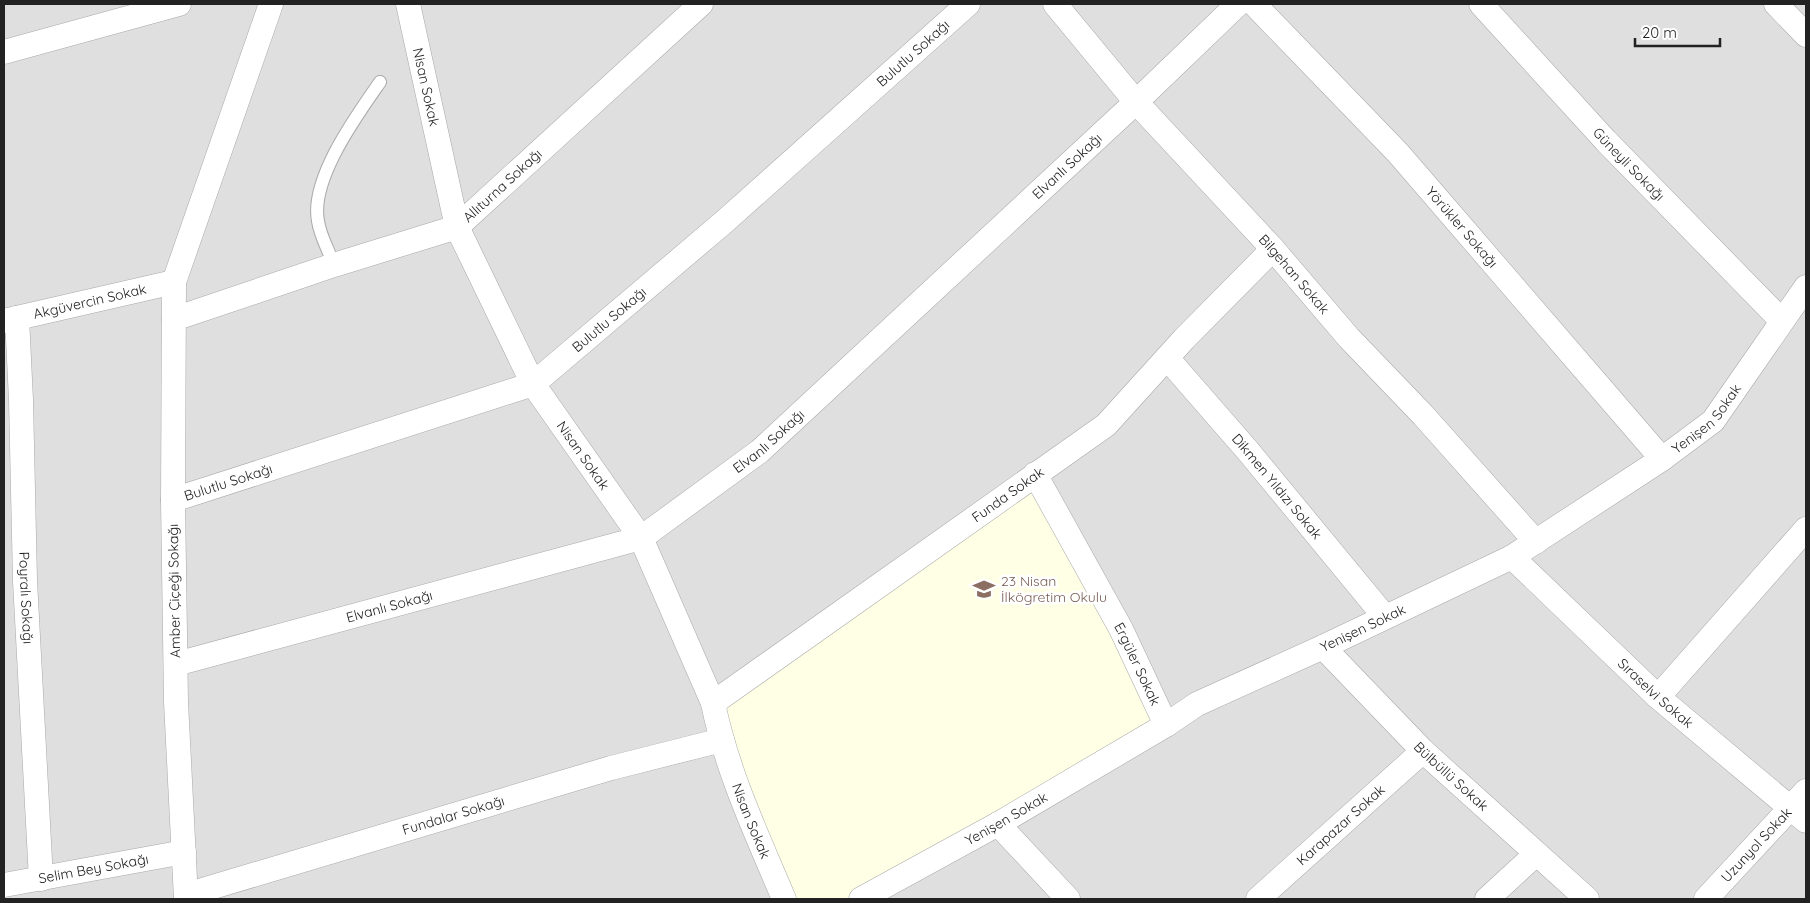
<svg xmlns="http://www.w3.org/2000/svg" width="1810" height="903" font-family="Quicksand,sans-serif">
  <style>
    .residential { fill: #e0dfdf }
    .education { fill: #ffffe5 }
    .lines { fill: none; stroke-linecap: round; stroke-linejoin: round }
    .lane-casing { stroke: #a9a9a9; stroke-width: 14 }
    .street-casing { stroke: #a9a9a9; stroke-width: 25 }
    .lane { stroke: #fff; stroke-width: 12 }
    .street { stroke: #fff; stroke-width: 24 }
    .labels { text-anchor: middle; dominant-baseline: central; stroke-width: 5; stroke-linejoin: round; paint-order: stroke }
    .street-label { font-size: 14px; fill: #222; stroke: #fff }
    .education-label { font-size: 14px; fill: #785e54; stroke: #fff; text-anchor: start }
  </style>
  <rect width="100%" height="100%" fill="#f2efe9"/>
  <!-- residential -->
  <path class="residential" d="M4 4H1806V899H4Z"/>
  <!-- education -->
  <path class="education" d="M1035 474 1166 725 862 899H785L713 703Z"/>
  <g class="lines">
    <!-- lane casing -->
    <g class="lane-casing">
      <path id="lane" d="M334 265C329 251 320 236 318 221 310 179 357 115 380 82"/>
    </g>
    <!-- street casing -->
    <g class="street-casing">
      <g id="street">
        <path id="s1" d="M408 4 457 227 533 384 641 538 713 703C727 772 757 835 784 899"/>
        <path id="s2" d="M1055 4 1136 102 1273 249 1349 338 1423 415 1536 542"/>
        <path id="s3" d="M1254 4 1398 153 1662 459"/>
        <path id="s4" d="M1481 4 1606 141 1781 320"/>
        <path d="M1776 4 1806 35"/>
        <path d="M4 52 179 4"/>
        <path id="s5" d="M17 318 21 400 25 581 41 879"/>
        <path id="s6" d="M174 319 334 265 457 227 701 4"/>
        <path id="s7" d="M4 321 174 282"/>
        <path id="s8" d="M1167 358 1248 451 1385 617"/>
        <path id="s9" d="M1035 474 1121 629 1166 725"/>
        <path id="s10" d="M173 500 533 384 724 222 968 4"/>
        <path id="s11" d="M1512 557 1658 697 1806 821"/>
        <path id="s12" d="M1323 647 1423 751 1587 899"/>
        <path id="s13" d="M176 664 641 538 760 451 1136 102 1238 4"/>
        <path d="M1658 697 1806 529"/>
        <path id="s14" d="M713 703 1106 425 1184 339 1273 249"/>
        <path d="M998 824 1068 899"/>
        <path id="s15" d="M4 885 184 852"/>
        <path id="s16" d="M186 895 611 768 722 740"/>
        <path d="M186 899 176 702 173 500 174 282 271 4"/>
        <path id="s17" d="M861 899 998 824 1166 725 1197 704 1323 647 1512 557 1662 459 1713 421 1806 287"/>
        <path id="s18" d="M1258 899 1423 751"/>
        <path d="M1487 899 1536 854"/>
        <path id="s19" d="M1706 899 1806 791"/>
      </g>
    </g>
    <!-- lane -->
    <use href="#lane" class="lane"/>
    <!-- street -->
    <use href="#street" class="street"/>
  </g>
  <!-- icons -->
  <defs>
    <g id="school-bare" transform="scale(1.725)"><path d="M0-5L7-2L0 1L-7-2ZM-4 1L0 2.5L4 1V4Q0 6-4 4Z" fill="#8d6e63" stroke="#fff" stroke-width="2.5" paint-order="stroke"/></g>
  </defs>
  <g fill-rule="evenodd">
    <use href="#school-bare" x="984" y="589"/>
  </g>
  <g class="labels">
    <!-- street labels -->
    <g class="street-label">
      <text stroke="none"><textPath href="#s10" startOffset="882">Bulutlu Sokağı</textPath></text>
      <text stroke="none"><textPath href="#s1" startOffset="85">Nisan Sokak</textPath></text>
      <text stroke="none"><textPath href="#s4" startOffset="218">Güneyli Sokağı</textPath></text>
      <text stroke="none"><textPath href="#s13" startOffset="1048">Elvanlı Sokağı</textPath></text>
      <text stroke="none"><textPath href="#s6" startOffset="359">Allıturna Sokağı</textPath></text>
      <text stroke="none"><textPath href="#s3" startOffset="305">Yörükler Sokağı</textPath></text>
      <text stroke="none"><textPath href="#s2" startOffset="361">Bilgehan Sokak</textPath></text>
      <text stroke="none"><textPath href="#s7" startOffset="88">Akgüvercin Sokak</textPath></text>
      <text stroke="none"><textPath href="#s10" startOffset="478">Bulutlu Sokağı</textPath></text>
      <text stroke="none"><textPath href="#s17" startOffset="976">Yenişen Sokak</textPath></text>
      <text stroke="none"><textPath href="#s13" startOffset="642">Elvanlı Sokağı</textPath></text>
      <text stroke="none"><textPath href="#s1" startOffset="490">Nisan Sokak</textPath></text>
      <text stroke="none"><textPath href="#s10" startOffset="58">Bulutlu Sokağı</textPath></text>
      <text stroke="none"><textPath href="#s8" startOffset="169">Dikmen Yıldızı Sokak</textPath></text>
      <text stroke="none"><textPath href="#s14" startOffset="361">Funda Sokak</textPath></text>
      <text transform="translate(174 591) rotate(-91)">Amber Çiçeği Sokağı</text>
      <text stroke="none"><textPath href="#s5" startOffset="280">Poyralı Sokağı</textPath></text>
      <text stroke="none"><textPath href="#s13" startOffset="221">Elvanlı Sokağı</textPath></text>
      <text stroke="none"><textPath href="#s17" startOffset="571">Yenişen Sokak</textPath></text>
      <text stroke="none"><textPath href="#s9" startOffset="216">Ergüler Sokak</textPath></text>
      <text stroke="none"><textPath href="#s11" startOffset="198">Sıraselvi Sokak</textPath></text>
      <text stroke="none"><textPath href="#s12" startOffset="182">Bülbüllü Sokak</textPath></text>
      <text stroke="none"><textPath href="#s16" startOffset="279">Fundalar Sokağı</textPath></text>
      <text stroke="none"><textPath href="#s17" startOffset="166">Yenişen Sokak</textPath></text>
      <text stroke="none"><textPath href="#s1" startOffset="895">Nisan Sokak</textPath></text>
      <text stroke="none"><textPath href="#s18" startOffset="111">Karapazar Sokak</textPath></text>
      <text stroke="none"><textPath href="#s19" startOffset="74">Uzunyol Sokak</textPath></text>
      <text stroke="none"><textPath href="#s15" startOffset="91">Selim Bey Sokağı</textPath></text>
    </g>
    <!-- education labels -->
    <g class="education-label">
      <text x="1001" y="581">23 Nisan<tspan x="1001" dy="16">İlkögretim Okulu</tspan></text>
    </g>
  </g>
  <!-- border -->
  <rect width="1810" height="903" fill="none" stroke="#222222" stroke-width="10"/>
  <!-- scale -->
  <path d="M1635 38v8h85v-8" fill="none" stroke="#222222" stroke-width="2.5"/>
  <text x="1642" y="38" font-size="15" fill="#222222" stroke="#ffffff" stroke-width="4" paint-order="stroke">20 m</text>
</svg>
